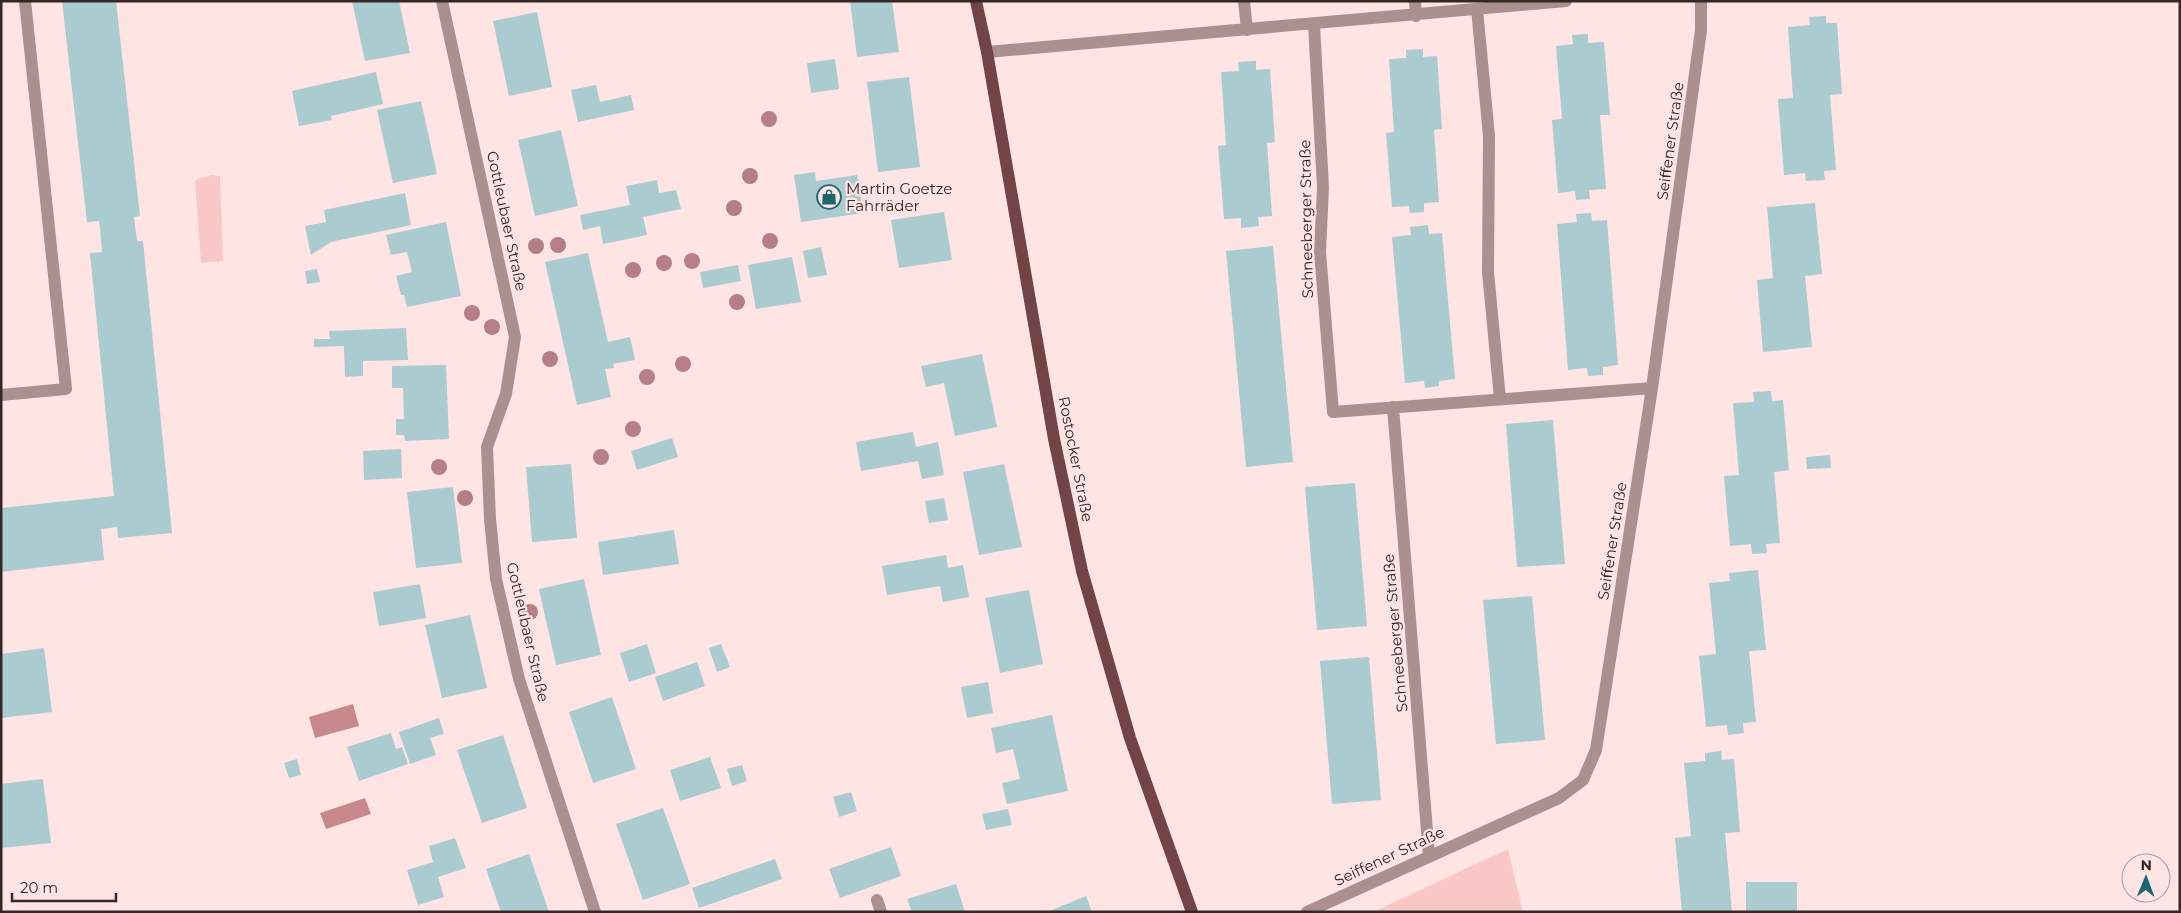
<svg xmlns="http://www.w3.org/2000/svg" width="2181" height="913" font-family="Montserrat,sans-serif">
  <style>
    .green { fill: #fac7c7 }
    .water { fill: #c8898a }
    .building { fill: #aacbcf }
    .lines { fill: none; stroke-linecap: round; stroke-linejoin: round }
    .minor { stroke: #ac8f8f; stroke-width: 12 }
    .major { stroke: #734445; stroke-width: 12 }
    .tree { fill: #b67f83 }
    .labels { text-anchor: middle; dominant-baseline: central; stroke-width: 4.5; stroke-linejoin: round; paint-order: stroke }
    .street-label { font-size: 15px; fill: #332727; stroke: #ffe4e4 }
    .poi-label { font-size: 15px; fill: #332727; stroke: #ffe4e4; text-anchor: start }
  </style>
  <rect width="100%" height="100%" fill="#ffe4e4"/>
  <!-- green -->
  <path class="green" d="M212 175 220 176 223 261 201 263 195 180Z
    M1508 849 1523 912H1373Z"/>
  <!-- water -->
  <path class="water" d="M353 704 359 726 315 738 309 717Z
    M365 798 371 814 326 829 320 813Z"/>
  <!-- building -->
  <path class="building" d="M62 1H116L140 216 134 217 137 241H143L172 533 118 538 117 527 101 529 104 560 1 572V508L114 496 90 253 102 252 100 229 99 221 87 222Z
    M352 1H399L410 53 365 61Z
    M850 1H892L899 52 857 57Z
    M537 12 552 87 509 96 493 21Z
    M1826 16V23H1837L1842 94 1830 95 1836 170 1824 171 1825 180 1806 181 1805 173 1784 175 1778 99 1793 98 1788 27 1810 25 1809 17Z
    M1588 34V43L1604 42 1610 115H1600L1606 189 1589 190 1590 199 1576 200 1575 191 1558 193 1552 120 1562 119 1556 46 1573 44 1572 35Z
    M1423 49V57L1437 56 1442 129 1434 130 1439 202 1424 203V212L1410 213 1409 206 1392 207 1386 133 1394 132 1389 59 1406 58V50Z
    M835 59 839 89 811 93 807 63Z
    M1256 61V70L1270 69 1275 142 1267 143 1272 216 1258 217 1259 226 1241 228V218L1224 219 1218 146 1226 145 1221 72 1239 71 1238 62Z
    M376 72 383 104 331 116 332 120 299 126 292 91Z
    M909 77 920 167 878 172 867 82Z
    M596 85 600 102 631 95 634 110 578 122 571 90Z
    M421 101 437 174 393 183 377 110Z
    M561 130 578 206 535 216 518 140Z
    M815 172 816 181 857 175 863 213 801 222 794 175Z
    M657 180 659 193 676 190 681 209 643 217 647 235 603 244 600 226 583 230 580 215 630 205 626 186Z
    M405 193 411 225 331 242 311 255 305 226 326 222 324 210Z
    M1815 203 1822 274 1805 276 1812 347 1763 352 1757 280 1773 278 1767 207Z
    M944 212 952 260 899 268 891 220Z
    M1591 213 1592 221 1607 220 1618 365 1603 367V375L1588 376 1587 368 1568 370 1557 224 1577 222 1576 214Z
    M446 222 461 296 407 307 404 295H401L396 276 412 272 407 252 391 255 386 235Z
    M1428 225 1429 234 1442 233 1455 379 1439 381V386L1425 388 1424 381 1405 383 1392 237 1411 235 1410 227Z
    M1273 246 1293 462 1246 467 1226 251Z
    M821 247 827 275 808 278 803 251Z
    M588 253 608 342 630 337 635 360 613 364 614 368 605 369 611 397 577 405 545 262Z
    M792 257 801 302 756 309 748 265Z
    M738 265 741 281 703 288 700 272Z
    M317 269 320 282 307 284 305 271Z
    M406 328 408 360 363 361V376L345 377 344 346 314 347V339H330L329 331Z
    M982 354 997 427 955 436 944 383 926 387 921 366Z
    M446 365 449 439 405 441 404 435H396V419H404L403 388H392V366Z
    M1771 391 1772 401 1783 400 1789 470 1774 472 1780 543 1766 544 1767 553 1752 554 1751 544 1730 546 1724 476 1739 475 1733 403 1754 402 1753 392Z
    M1553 420 1565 564 1517 567 1506 424Z
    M913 432 916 447 938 442 944 475 922 479 918 461 861 471 856 442Z
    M672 438 678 457 637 470 631 451Z
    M401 449 402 478 364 480 363 451Z
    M1830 455 1831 468 1807 469 1806 457Z
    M571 464 577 538 532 542 526 467Z
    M1004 464 1022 547 979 555 963 472Z
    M1355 483 1367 626 1317 630 1305 487Z
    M453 487 462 563 416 568 407 492Z
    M944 498 948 520 929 523 925 501Z
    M674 530 679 564 603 575 598 542Z
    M946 555 948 568 963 565 969 597 943 602 940 586 887 595 882 566Z
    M1758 570 1766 650 1749 651 1756 722 1743 723 1744 733 1728 735 1727 725 1706 727 1699 656 1716 654 1709 583 1730 581 1729 573Z
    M584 579 601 655 556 665 539 589Z
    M420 584 426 618 379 626 373 592Z
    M1029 590 1043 664 1000 673 985 598Z
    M1532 596 1545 740 1496 744 1483 600Z
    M470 615 487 688 442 698 425 625Z
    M647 644 656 673 629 682 620 653Z
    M721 644 730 667 717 672 709 648Z
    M44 648 52 712 1 718V654Z
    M1369 657 1381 800 1332 804 1320 661Z
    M697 662 705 686 663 701 655 677Z
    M988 682 993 713 967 718 961 687Z
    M612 697 636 769 593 783 569 712Z
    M1052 715 1068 791 1007 804 1002 783 1020 779 1013 749 996 753 991 728Z
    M439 718 444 734 430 738 436 755 410 764 399 732Z
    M391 733 396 749 402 747 408 764 359 781 347 747Z
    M503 735 527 808 482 823 457 750Z
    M1721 751 1722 760 1734 759 1740 832 1725 833 1732 912H1682L1675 838 1691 836 1684 763 1705 761V753Z
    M710 757 721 788 680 801 670 770Z
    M297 759 301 775 289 778 284 763Z
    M742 765 747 781 732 786 727 769Z
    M43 779 51 843 1 848V784Z
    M851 792 857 811 839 817 833 797Z
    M663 808 690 884 643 900 616 824Z
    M1008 809 1012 825 986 830 982 814Z
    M455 838 466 868 438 877 444 897 418 905 407 870 433 862 429 846Z
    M891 847 901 876 840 898 829 869Z
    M529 854 549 912H501L486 869Z
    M775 859 782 879 699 908 692 888Z
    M1746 882H1797V912H1746Z
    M956 884 965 912H912L907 899Z
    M1086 896 1092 912H1047Z"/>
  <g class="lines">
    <!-- minor -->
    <path class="minor" d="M442 1 515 337 506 394 487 447 490 519 496 579 519 679 595 912
      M1244 1 1247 30
      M1415 1 1416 16
      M1477 9 1489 136 1488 272 1500 399
      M1314 25 1323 187 1320 252 1333 412 1652 388
      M987 52 1566 1
      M1 395 66 389 25 1
      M1393 407 1429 856
      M877 900 881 912
      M1307 912 1559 798 1583 780 1596 750 1652 388 1701 30V1"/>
    <!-- major -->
    <path class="major" d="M976 1 987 52 1054 439 1082 571 1130 738 1192 912"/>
  </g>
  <!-- trees -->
  <g class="tree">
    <circle cx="769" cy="119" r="8"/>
    <circle cx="750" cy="176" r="8"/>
    <circle cx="734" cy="208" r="8"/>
    <circle cx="770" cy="241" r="8"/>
    <circle cx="558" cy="245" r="8"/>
    <circle cx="536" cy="246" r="8"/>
    <circle cx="692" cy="261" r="8"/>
    <circle cx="664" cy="263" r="8"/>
    <circle cx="633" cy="270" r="8"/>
    <circle cx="737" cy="302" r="8"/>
    <circle cx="472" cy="313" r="8"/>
    <circle cx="492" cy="327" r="8"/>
    <circle cx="550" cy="359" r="8"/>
    <circle cx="683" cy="364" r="8"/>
    <circle cx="647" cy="377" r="8"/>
    <circle cx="633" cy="429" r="8"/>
    <circle cx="601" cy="457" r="8"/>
    <circle cx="439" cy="467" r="8"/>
    <circle cx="465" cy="498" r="8"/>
    <circle cx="530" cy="612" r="8"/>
  </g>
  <!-- icons -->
  <defs>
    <g id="shop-ring" transform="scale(1.25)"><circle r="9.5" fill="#ffe4e4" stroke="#1b6770" stroke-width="1.5"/><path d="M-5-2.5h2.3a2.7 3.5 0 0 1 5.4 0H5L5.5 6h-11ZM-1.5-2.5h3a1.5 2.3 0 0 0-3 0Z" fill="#1b6770"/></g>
  </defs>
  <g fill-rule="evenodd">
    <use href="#shop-ring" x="829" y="197"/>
  </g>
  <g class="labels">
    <!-- street labels -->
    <g class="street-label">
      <text transform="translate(1670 141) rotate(-82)">Seiffener Straße</text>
      <text transform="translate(1306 219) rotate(-91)">Schneeberger Straße</text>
      <text transform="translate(507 221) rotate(78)">Gottleubaer Straße</text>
      <text transform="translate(1076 459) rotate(79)">Rostocker Straße</text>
      <text transform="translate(1612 541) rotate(-81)">Seiffener Straße</text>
      <text transform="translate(528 632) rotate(77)">Gottleubaer Straße</text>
      <text transform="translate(1395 633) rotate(-95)">Schneeberger Straße</text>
      <text transform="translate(1389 856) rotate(-25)">Seiffener Straße</text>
    </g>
    <!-- poi labels -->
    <g class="poi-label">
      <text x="846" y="188">Martin Goetze<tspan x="846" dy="17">Fahrräder</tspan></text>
    </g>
  </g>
  <!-- border -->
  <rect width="2181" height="913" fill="none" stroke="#332727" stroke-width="5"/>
  <!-- north arrow -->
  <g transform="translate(2146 878) rotate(1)"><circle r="24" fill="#ffe4e4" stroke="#ad9898"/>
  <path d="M0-4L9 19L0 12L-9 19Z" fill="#1b6770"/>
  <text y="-8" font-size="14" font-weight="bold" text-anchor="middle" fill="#332727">N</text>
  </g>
  <!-- scale -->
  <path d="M12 893v8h104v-8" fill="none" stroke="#332727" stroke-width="2.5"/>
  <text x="20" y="893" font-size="15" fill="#332727" stroke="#ffe4e4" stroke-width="4" paint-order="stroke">20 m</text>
</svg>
